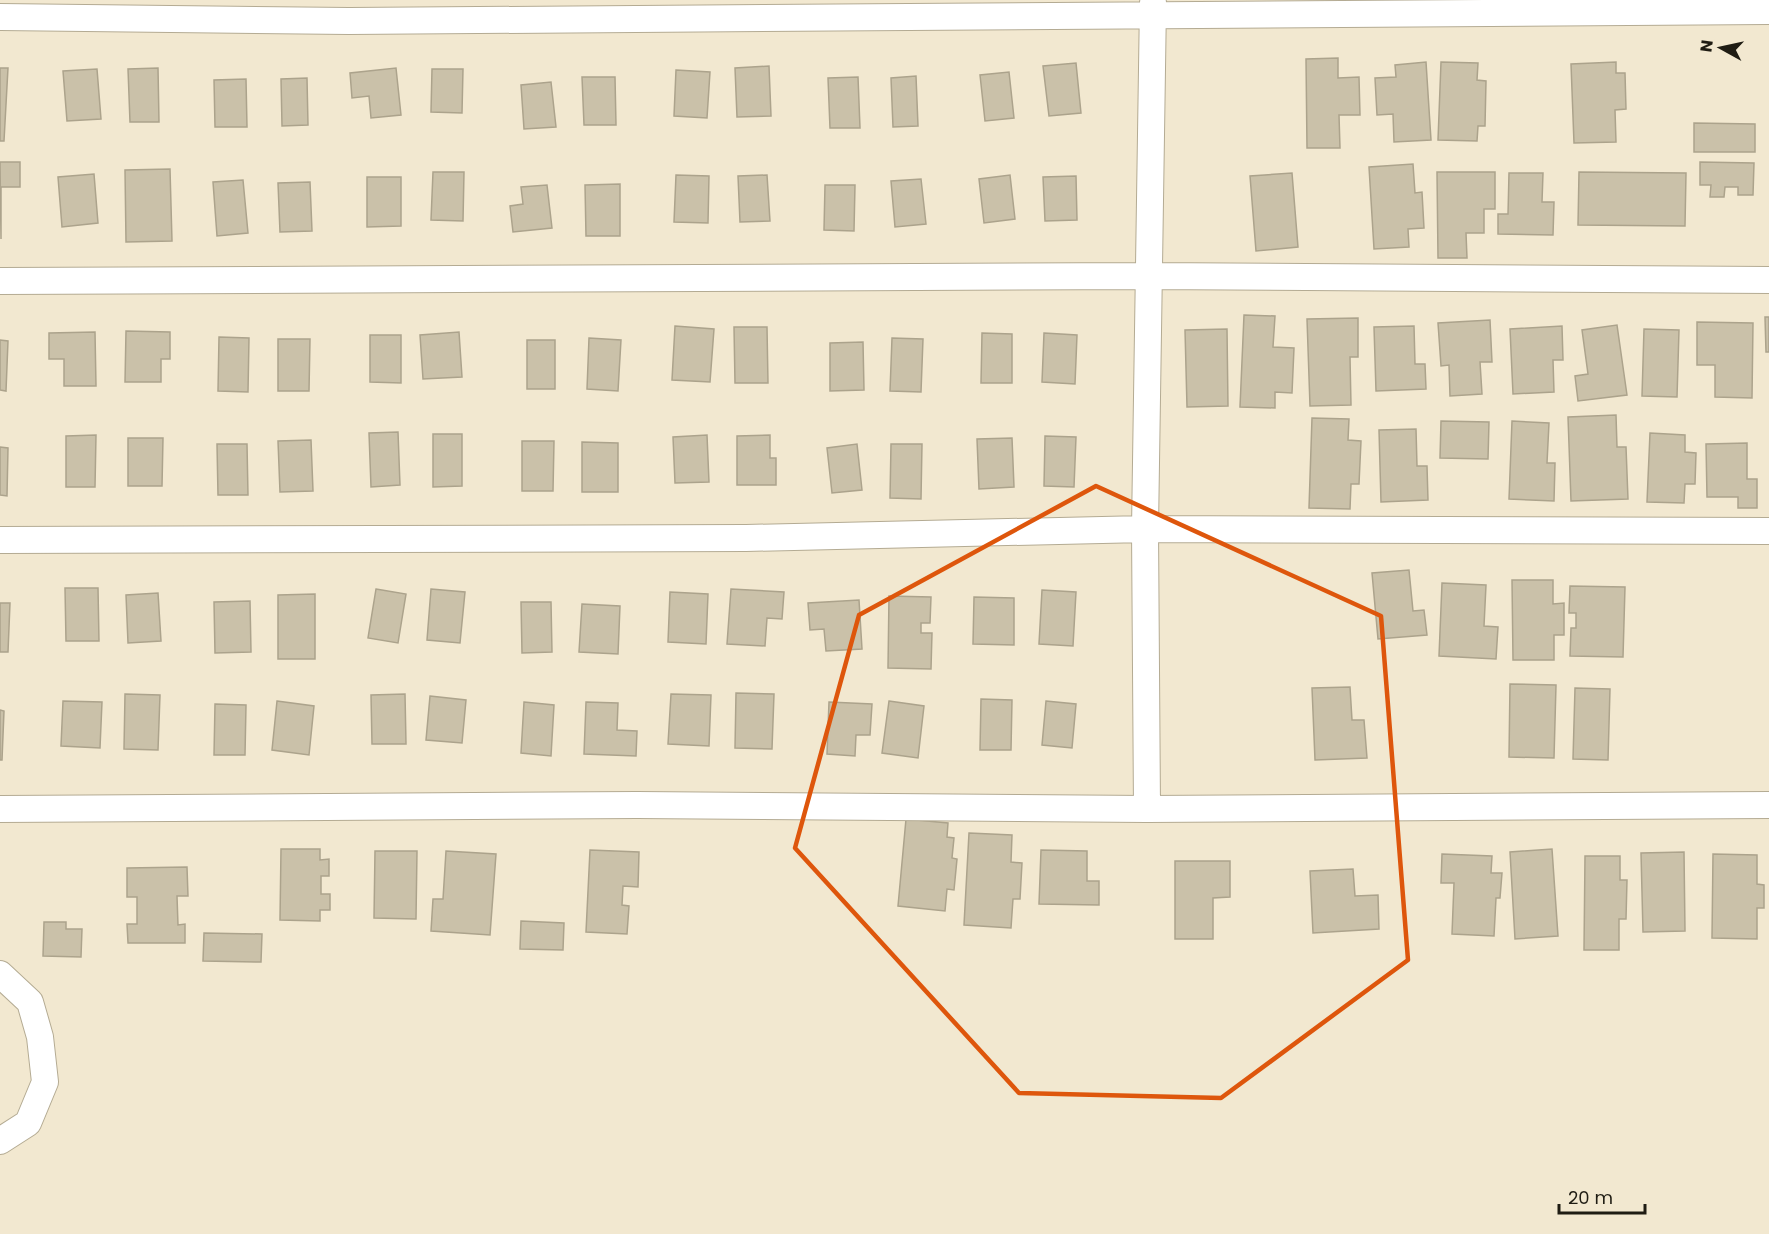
<svg xmlns="http://www.w3.org/2000/svg" width="1769" height="1234" font-family="Poppins,sans-serif">
  <style>
    .building { fill: #cac1a9; stroke: #aca38c; stroke-width: 1.5 }
    .lines { fill: none; stroke-linecap: round; stroke-linejoin: round }
    .minor-casing { stroke: #b4ab93; stroke-width: 28 }
    .minor { stroke: #fff; stroke-width: 26 }
    .marked { fill: none; stroke: #de560c; stroke-width: 4.5; stroke-linejoin: round }
  </style>
  <rect width="100%" height="100%" fill="#f2e8d0"/>
  <!-- building -->
  <path class="building" d="M1338 58V78L1359 77 1360 115H1339L1340 148H1307L1306 59Z
    M1426 62 1431 140 1394 142 1393 114 1377 115 1375 78 1396 77 1395 65Z
    M1441 62 1478 63 1477 80 1486 81 1485 126H1478L1477 141 1438 140Z
    M1616 62V73H1625L1626 109 1615 110 1616 142 1574 143 1571 64Z
    M1076 63 1081 113 1049 116 1043 66Z
    M769 66 771 116 737 117 735 68Z
    M0 68H8L4 141H0Z
    M158 68 159 122H130L128 69Z
    M396 68 401 115 371 118 369 96 352 98 350 73Z
    M97 69 101 119 67 121 63 71Z
    M432 69H463L462 113 431 112Z
    M676 70 710 72 707 118 674 116Z
    M1009 72 1014 118 985 121 980 75Z
    M916 76 918 126 893 127 891 78Z
    M582 77H615L616 125H584Z
    M858 77 860 128H830L828 78Z
    M307 78 308 125 282 126 281 79Z
    M246 79 247 127H215L214 80Z
    M551 82 556 127 524 129 521 85Z
    M1694 123 1755 124V152H1694Z
    M0 162H20V187H1V239Z
    M1700 162 1754 163 1753 195H1738V187H1725L1724 197H1710L1711 185H1700Z
    M1413 164 1415 193 1422 192 1424 228 1408 229 1409 247 1374 249 1369 167Z
    M170 169 172 241 126 242 125 170Z
    M433 172H464L463 221 431 220Z
    M1437 172H1495V209H1484V233H1466L1467 258H1438Z
    M1579 172 1686 173 1685 226 1578 225Z
    M1292 173 1298 247 1256 251 1250 176Z
    M1509 173H1543L1542 202H1554L1553 235 1498 234V214H1508Z
    M94 174 98 223 62 227 58 177Z
    M676 175 709 176 708 223 674 222Z
    M767 175 770 221 740 222 738 176Z
    M1010 175 1015 219 984 223 979 179Z
    M1076 176 1077 220 1045 221 1043 177Z
    M367 177H401V226L367 227Z
    M921 179 926 224 895 227 891 181Z
    M243 180 248 233 217 236 213 182Z
    M310 182 312 231 280 232 278 183Z
    M620 184V236H586L585 185Z
    M547 185 552 228 513 232 510 206 523 204 521 187Z
    M825 185H855L854 231 824 230Z
    M1244 315 1275 316 1273 347 1294 348 1292 393 1275 392V408L1240 407Z
    M1765 317H1769V352H1766Z
    M1358 318V357H1350L1351 405 1310 406 1307 319Z
    M1490 320 1492 362H1480L1482 394 1450 396 1449 365 1441 366 1438 323Z
    M1697 322 1753 323 1752 398 1715 397V365H1697Z
    M1617 325 1627 395 1578 401 1575 376 1588 374 1582 330Z
    M675 326 714 329 710 382 672 380Z
    M1414 326 1415 364H1425L1426 389 1376 391 1374 327Z
    M1562 326 1563 360H1553L1554 392 1513 394 1510 329Z
    M734 327H767L768 383H735Z
    M1227 329 1228 406 1187 407 1185 330Z
    M1644 329 1679 330 1677 397 1642 396Z
    M126 331 170 332V359H161V382H125Z
    M95 332 96 386H64V359H49V333Z
    M459 332 462 377 423 379 420 335Z
    M982 333 1012 334V383H981Z
    M1044 333 1077 335 1075 384 1042 382Z
    M370 335H401V383L370 382Z
    M219 337 249 338 248 392 218 391Z
    M589 338 621 340 618 391 587 389Z
    M892 338 923 339 921 392 890 391Z
    M278 339H310L309 391H278Z
    M0 340 8 341 6 391 0 390Z
    M527 340H555V389H527Z
    M863 342 864 390 830 391V343Z
    M1616 415 1617 447H1626L1628 499 1571 501 1568 417Z
    M1312 418 1349 419 1348 440 1361 441 1359 484H1351L1350 509 1309 508Z
    M1441 421 1489 422 1488 459 1440 458Z
    M1512 421 1549 423 1547 463H1555L1554 501 1509 499Z
    M1416 429 1417 466H1427L1428 500 1381 502 1379 430Z
    M398 432 400 485 371 487 369 433Z
    M1650 433 1685 435V452L1696 453 1695 484H1685L1684 503 1647 502Z
    M433 434H462V486L433 487Z
    M96 435 95 487H66V436Z
    M707 435 709 482 675 483 673 437Z
    M770 435V458H776V485H737V436Z
    M1045 436 1076 437 1074 487 1044 486Z
    M128 438H163L162 486H128Z
    M1012 438 1014 487 979 489 977 439Z
    M311 440 313 491 280 492 278 441Z
    M522 441H554L553 491H522Z
    M582 442 618 443V492H582Z
    M1747 443V479H1757V508H1738V497H1707L1706 444Z
    M217 444H247L248 495H218Z
    M857 444 862 490 832 493 827 448Z
    M891 444H922L921 499 890 498Z
    M0 447 8 448 7 496 0 495Z
    M1409 570 1413 611 1424 610 1427 635 1378 639 1372 573Z
    M1512 580H1553V604L1564 603V635H1554V660H1513Z
    M1442 583 1486 585 1484 626 1498 627 1496 659 1439 656Z
    M1570 586 1625 587 1623 657 1570 656 1571 628H1576V613H1569Z
    M65 588H98L99 641H66Z
    M376 589 406 594 398 643 368 638Z
    M431 589 465 592 460 643 427 640Z
    M731 589 784 592 782 619 767 618 765 646 727 644Z
    M1042 590 1076 592 1073 646 1039 644Z
    M670 592 708 594 706 644 668 642Z
    M158 593 161 641 128 643 126 595Z
    M315 594V659H278V595Z
    M889 596 931 597 930 623H921V633H932L931 669 888 668Z
    M974 597 1014 598V645L973 644Z
    M859 600 862 649 826 651 824 629 810 630 808 603Z
    M250 601 251 652 215 653 214 602Z
    M521 602H551L552 652 522 653Z
    M0 603H10L8 652H0Z
    M582 604 620 606 618 654 579 652Z
    M1510 684 1556 685 1554 758 1509 757Z
    M1350 687 1352 720H1364L1367 758 1315 760 1312 688Z
    M1575 688 1610 689 1608 760 1573 759Z
    M736 693 774 694 772 749 735 748Z
    M125 694 160 695 158 750 124 749Z
    M405 694 406 744H372L371 695Z
    M671 694 711 695 709 746 668 744Z
    M430 696 466 700 462 743 426 740Z
    M981 699 1012 700 1011 750H980Z
    M63 701 102 702 100 748 61 746Z
    M277 701 314 706 309 755 272 750Z
    M889 701 924 706 918 758 882 753Z
    M1046 701 1076 704 1072 748 1042 745Z
    M524 702 554 705 551 756 521 753Z
    M586 702 618 703 617 730 637 731 636 756 584 754Z
    M829 702 872 704 870 735H856L855 756 827 754Z
    M215 704 246 705 245 755H214Z
    M0 710 4 711 2 760H0Z
    M906 819 948 823 947 837 954 838 952 858 957 859 954 890 947 889 945 911 898 906Z
    M969 833 1012 835 1011 862 1022 863 1020 899H1013L1011 928 964 925Z
    M281 849H320V860L329 859V876H321V894H330V910H320V921L280 920Z
    M1552 849 1558 936 1515 939 1510 852Z
    M590 850 639 852 638 887 623 886 622 905 629 906 627 934 586 932Z
    M1041 850 1087 851V881H1099V905L1039 904Z
    M375 851H417L416 919 374 918Z
    M446 851 496 854 490 935 431 931 433 899H443Z
    M1684 852 1685 931 1643 932 1641 853Z
    M1442 854 1492 856 1491 873H1502L1500 898H1496L1494 936 1452 934 1454 883H1441Z
    M1713 854 1757 855V884L1764 885V908H1757V939L1712 938Z
    M1585 856H1620V880H1627L1626 919H1619V950H1584Z
    M1175 861H1230V897L1213 898V939H1175Z
    M187 867 188 896H177L178 925 185 924V943H128L127 924H137V897H127V868Z
    M1353 869 1355 896 1378 895 1379 929 1313 933 1310 871Z
    M521 921 564 923 563 950 520 949Z
    M44 922H66V929H82L81 957 43 956Z
    M204 933 262 934 261 962 203 961Z"/>
  <g class="lines">
    <!-- minor casing -->
    <g class="minor-casing">
      <path id="minor" d="M0 17 349 21 1769 11
        M0 281 1148 276 1769 280
        M0 540 746 538 1145 529 1769 531
        M0 809 637 805 1147 809 1769 805
        M1147 809 1145 529 1153 3
        M0 974 30 1002 40 1037 45 1082 28 1123 0 1141"/>
    </g>
    <!-- minor -->
    <use href="#minor" class="minor"/>
  </g>
  <!-- marked area -->
  <path class="marked" d="M1096 486 1381 616 1408 960 1221 1098 1019 1093 795 848 859 615Z"/>
  <!-- north arrow -->
  <g transform="translate(1721 48) rotate(278)" stroke="#f2e8d0" stroke-width="4.5" paint-order="stroke">
  <path d="M0-4.5L10 22L0 15L-10 22Z" fill="#1f1c13"/>
  <text y="-9" font-size="16" font-weight="bold" text-anchor="middle" fill="#1f1c13">N</text>
  </g>
  <!-- scale -->
  <path d="M1559 1204v9h86v-9" fill="none" stroke="#1f1c13" stroke-width="3"/>
  <text x="1568" y="1204" font-size="18" fill="#1f1c13" stroke="#f2e8d0" stroke-width="4.5" paint-order="stroke">20 m</text>
</svg>
